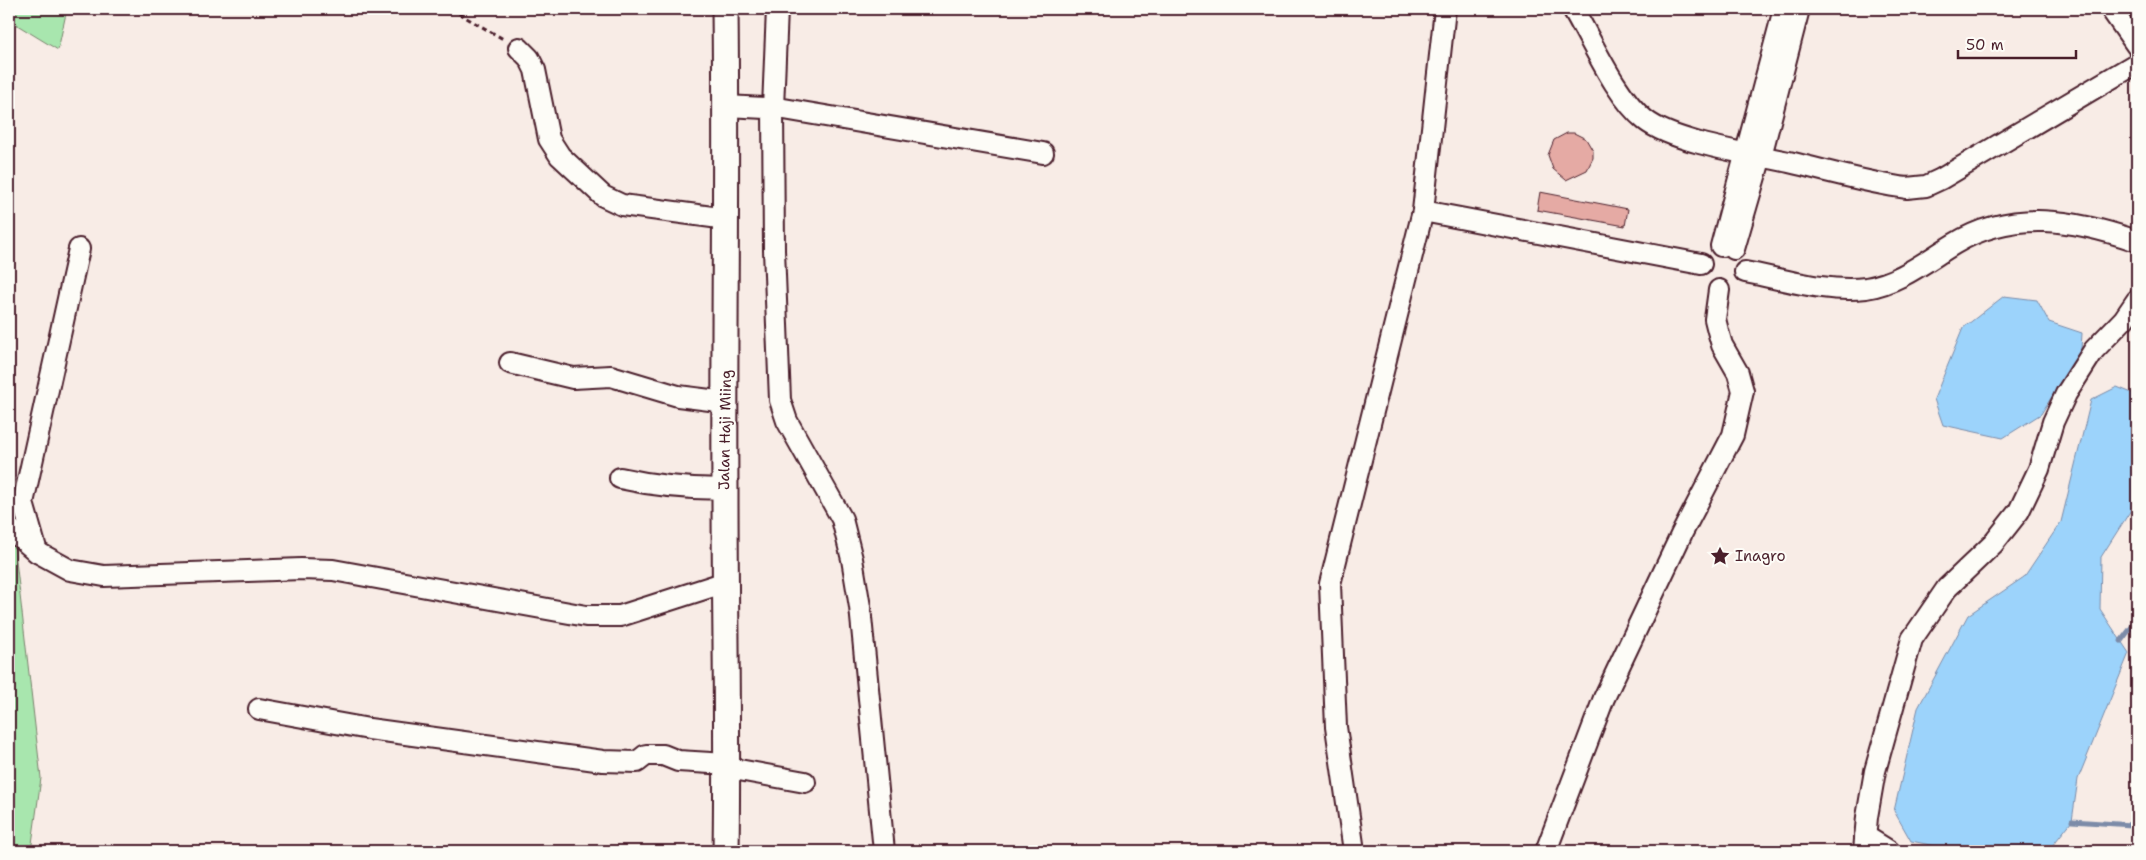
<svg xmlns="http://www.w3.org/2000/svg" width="2146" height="860" font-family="'Shantell Sans',sans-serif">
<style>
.green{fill:#a8e6ae;stroke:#79826c}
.water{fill:#9cd3fb;stroke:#7b8ba8}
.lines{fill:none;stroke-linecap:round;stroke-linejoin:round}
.stream{stroke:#7b8ba8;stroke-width:5}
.building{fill:#e5aaa4;stroke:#4a1f2b}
.minor-casing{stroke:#4a1f2b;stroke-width:24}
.major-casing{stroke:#4a1f2b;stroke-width:29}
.path{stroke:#4a1f2b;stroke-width:3;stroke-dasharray:5 4;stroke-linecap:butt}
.minor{stroke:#fdfcf7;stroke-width:20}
.major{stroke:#fdfcf7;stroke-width:25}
.labels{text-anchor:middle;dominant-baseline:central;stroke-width:4;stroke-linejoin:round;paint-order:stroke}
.street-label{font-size:15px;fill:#4a1f2b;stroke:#fdfcf7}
.poi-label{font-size:15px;fill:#4a1f2b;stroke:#fdfcf7;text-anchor:start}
</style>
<rect width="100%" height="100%" fill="#f8ece6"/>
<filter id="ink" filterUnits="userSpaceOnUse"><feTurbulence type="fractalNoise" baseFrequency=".02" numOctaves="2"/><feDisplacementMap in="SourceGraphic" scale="10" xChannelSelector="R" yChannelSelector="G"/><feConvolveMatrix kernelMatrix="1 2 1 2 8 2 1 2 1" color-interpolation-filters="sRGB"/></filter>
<g filter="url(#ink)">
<!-- green -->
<g class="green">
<polygon points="9,9 67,9 58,50 9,20"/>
<polygon points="9,536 14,543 41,778 31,851 9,851"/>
</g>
<!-- water -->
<g class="water">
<polygon points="2004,296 2037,300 2049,322 2082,333 2081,350 2041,414 2003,438 1943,425 1934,399 1963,328"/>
<polygon points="2117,387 2137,395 2137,505 2131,510 2101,557 2100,609 2129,653 2078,779 2072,821 2048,851 1961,851 1911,841 1894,811 1918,708 1968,615 2024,577 2061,522 2091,400"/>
</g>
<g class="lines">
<!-- stream -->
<g class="stream">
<polyline points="2121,641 2137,620"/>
<polyline points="2072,821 2132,825 2137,828"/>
</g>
</g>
<!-- building -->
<g class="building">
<polygon points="1567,133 1574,133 1586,139 1593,151 1593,158 1587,170 1566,180 1553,169 1548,155 1554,140"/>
<polygon points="1540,192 1628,209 1625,226 1537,210"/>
</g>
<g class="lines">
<defs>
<g id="minor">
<polyline points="777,9 773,108 774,250 780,400 787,421 842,519 852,559 860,607 884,851"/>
<path d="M 1573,9 C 1592,41 1616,97 1645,120 C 1674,143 1751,154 1789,162 C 1828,171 1868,183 1907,188 L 1926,186 L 1941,179 L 2137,63"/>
<polyline points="2111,9 2137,46"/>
<polyline points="519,48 529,58 535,70 549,139 560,156 603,196 622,205 727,219"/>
<polyline points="726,106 784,109 1043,153"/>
<polyline points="1423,211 1701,264"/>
<polyline points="1721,246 1784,9"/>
<polyline points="1734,249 1761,156 1799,9"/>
<path d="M 1745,272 C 1783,279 1827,293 1866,288 C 1899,283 1926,261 1954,244 C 2013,208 2075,220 2137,241"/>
<polyline points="510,363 573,378 611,376 678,396 726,402"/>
<path d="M 620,478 C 655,486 688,489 725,489"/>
<polyline points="9,528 37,552 70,570 104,576 301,569 333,570 586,616 620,616 726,582"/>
<polyline points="37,552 23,503 79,249"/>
<polyline points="259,709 369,729 603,761 637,762 646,755 663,755 678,761 727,764"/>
<polyline points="728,768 805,782"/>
<polyline points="1865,836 1889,851"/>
<polyline points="1354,851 1336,727 1330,584 1423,211 1445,9"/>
<polyline points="1546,851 1604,698 1682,533 1733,435 1743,391 1738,373 1722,345 1718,331 1715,319 1719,290"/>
<polyline points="1864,851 1867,817 1875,771 1912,639 1947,588 1993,544 2019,511 2039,469 2053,422 2066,394 2094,350 2124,319 2137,300"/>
</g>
<path id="major" d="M 725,9 C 727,170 724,330 725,491 C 725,611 728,731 726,851"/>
</defs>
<!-- minor casing -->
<use href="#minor" class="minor-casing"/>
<!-- major casing -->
<use href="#major" class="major-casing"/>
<!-- path -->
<polyline class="path" points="451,9 505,40"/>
<!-- minor -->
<use href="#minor" class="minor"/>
<!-- major -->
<use href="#major" class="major"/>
</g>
</g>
<!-- icons -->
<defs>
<symbol id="sight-bare" viewBox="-9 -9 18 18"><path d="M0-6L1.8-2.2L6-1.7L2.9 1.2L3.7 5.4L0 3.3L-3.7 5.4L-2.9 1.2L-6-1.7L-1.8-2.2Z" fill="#4a1f2b" stroke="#fdfcf7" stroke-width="2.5" paint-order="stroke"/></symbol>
</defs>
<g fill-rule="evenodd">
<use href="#sight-bare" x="1706" y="542" width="28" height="28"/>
</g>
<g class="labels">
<!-- street labels -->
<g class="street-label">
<text transform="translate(725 430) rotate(-89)">Jalan Haji Miing</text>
</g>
<!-- poi labels -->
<g class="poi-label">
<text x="1735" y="556">Inagro</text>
</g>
</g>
<!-- margin -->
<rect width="2146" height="860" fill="none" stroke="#fdfcf7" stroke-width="30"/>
<rect x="15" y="15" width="2116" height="830" fill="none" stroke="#4a1f2b" stroke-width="2" filter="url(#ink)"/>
<!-- scale -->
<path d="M1958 50v8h118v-8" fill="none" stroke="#4a1f2b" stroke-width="2.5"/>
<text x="1966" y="50" font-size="15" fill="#4a1f2b" stroke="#fdfcf7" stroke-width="4" paint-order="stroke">50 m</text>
</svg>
